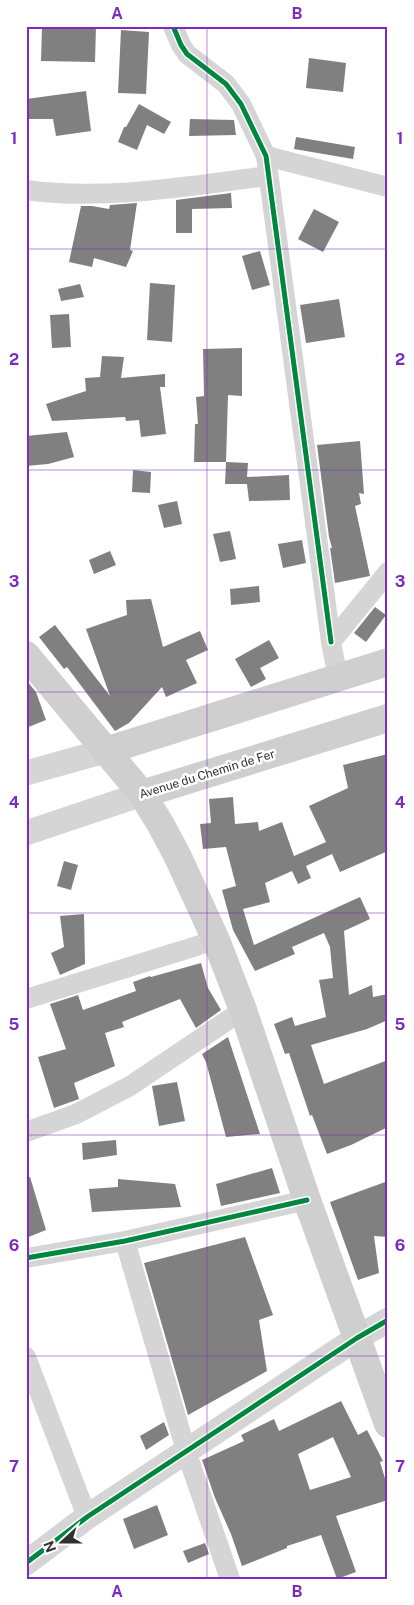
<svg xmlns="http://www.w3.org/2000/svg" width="414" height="1605" font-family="'Public Sans',sans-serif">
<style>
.building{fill:#808080;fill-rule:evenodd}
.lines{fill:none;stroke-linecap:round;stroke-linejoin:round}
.minor{stroke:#d5d5d5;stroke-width:20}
.tertiary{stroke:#d5d5d5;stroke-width:25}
.secondary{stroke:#cfcfcf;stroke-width:28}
.cycleway-casing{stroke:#fff;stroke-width:8}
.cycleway{stroke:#00873e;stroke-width:5}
.grid{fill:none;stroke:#7b2cbf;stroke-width:1;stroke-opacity:0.55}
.labels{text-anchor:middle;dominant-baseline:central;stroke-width:5;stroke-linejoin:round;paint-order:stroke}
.street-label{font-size:12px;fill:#313131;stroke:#fff}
.neatline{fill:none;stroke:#7b2cbf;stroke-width:2}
.grid-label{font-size:16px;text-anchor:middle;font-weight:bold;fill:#7b2cbf}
</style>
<rect width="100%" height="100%" fill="#fff"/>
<!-- building -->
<g class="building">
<polygon points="42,26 96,26 95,62 41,61"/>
<polygon points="121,30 149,32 146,94 118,93"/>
<polygon points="309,58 346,63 343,92 306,88"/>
<polygon points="86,91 91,131 56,136 53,119 26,119 26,99"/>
<polygon points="139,104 171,122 164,134 147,125 137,150 118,142 124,127 126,127"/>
<polygon points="190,119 234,120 236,135 189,136"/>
<polygon points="296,137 355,147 353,159 294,149"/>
<polygon points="231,193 232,208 192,209 192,233 176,233 176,200"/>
<polygon points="137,203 130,250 133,251 126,267 94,258 92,267 69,262 81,206 92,206 109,209 110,205"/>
<polygon points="314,209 339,222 323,252 298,239"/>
<polygon points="260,251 270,285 252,290 242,256"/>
<polygon points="150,283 175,285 172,342 147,340"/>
<polygon points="80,284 84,297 61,301 58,289"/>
<polygon points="339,299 345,337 306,343 300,305"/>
<polygon points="69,314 71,347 52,348 50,315"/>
<polygon points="242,348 242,396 228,395 226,462 194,462 195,424 198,424 196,397 204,396 203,349"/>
<polygon points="102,356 124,357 121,378 165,374 165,387 160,387 166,434 141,437 139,420 126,421 125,417 52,421 46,404 86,391 85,378 100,377"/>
<polygon points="67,432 74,457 48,464 26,466 26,436"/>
<polygon points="360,441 364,494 359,493 361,504 355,506 370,576 335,583 330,548 332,548 329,537 317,445"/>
<polygon points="226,462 248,463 247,477 289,475 290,500 249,501 247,484 225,484"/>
<polygon points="133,470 151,472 150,493 132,492"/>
<polygon points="177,501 182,524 164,528 158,505"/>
<polygon points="230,531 236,559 220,562 213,534"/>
<polygon points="302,540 306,563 283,568 278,544"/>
<polygon points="110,551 116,565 94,574 89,560"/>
<polygon points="259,586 260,602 231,605 230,589"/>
<polygon points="151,599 163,647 200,631 208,650 186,660 197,683 166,697 162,687 129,723 115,731 67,667 64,669 39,637 55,625 110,696 86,629 127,615 126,600"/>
<polygon points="375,607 386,615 366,642 354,633"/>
<polygon points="269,640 279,658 260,668 266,679 251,687 235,659"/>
<polygon points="26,680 36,692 46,720 26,728"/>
<polygon points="388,754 388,851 340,872 332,854 306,866 311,878 298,884 292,871 265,883 270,902 243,909 254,945 360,897 370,919 344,931 349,995 372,985 373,997 388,994 388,1020 367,1029 311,1045 324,1084 388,1060 388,1127 351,1145 327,1154 312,1115 310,1116 289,1053 285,1054 274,1024 292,1017 295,1026 326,1017 319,980 333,978 330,947 324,933 292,947 295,954 255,971 233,930 222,890 236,886 226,847 203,849 200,824 211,823 209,799 233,797 235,824 258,822 259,831 282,822 294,856 326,842 309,806 348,788 343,765"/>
<polygon points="64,861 78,865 71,890 57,886"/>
<polygon points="84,914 85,964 60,975 51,953 64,947 60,916"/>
<polygon points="201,963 208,988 221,1010 196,1028 180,999 122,1022 124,1027 105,1033 115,1066 74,1083 79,1099 54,1108 38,1057 66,1049 50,1004 78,995 83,1010 136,991 133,982 150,976 151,977"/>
<polygon points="228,1037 260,1134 226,1137 206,1062 202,1054"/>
<polygon points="177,1082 185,1121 159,1126 152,1086"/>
<polygon points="116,1140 117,1155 83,1160 82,1143"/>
<polygon points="272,1168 280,1193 221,1206 216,1184"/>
<polygon points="26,1177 30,1177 46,1230 26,1238"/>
<polygon points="118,1179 175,1184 181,1207 92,1212 89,1189 118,1187"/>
<polygon points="388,1181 388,1237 374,1236 379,1273 358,1280 330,1202"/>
<polygon points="245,1237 273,1315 259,1320 267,1371 188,1415 144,1263"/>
<path d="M 341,1401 L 358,1435 L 367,1430 L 383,1461 L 380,1462 L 388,1488 L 388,1500 L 336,1516 L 356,1572 L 337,1579 L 321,1535 L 287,1546 L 287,1548 L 242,1566 L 231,1534 L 215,1498 L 202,1460 L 244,1441 L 241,1435 L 274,1419 L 279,1431 ZM 333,1437 L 351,1477 L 310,1490 L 298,1454 Z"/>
<polygon points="164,1422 169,1435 146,1450 140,1436"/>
<polygon points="157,1505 168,1535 134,1549 123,1519"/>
<polygon points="205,1543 209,1554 188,1563 183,1551"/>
</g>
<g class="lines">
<!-- minor -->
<g class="minor">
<polyline points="173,26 181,45 187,54 226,84 241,104 266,156 331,642"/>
<polyline points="266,156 388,187"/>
<path d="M 26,190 C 106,201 188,186 268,176"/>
<polyline points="338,678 331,642 388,572"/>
<polyline points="26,999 216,940"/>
<polyline points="26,1132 76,1114 130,1086 243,1010"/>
<polyline points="125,1241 186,1451 230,1579"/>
<polyline points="26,1258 125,1241 307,1200"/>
<polyline points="26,1357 87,1517"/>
</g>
<!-- tertiary -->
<g class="tertiary">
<polyline points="26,773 105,751"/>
<polyline points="26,833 142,794"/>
<polyline points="26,1563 87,1517 357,1338 388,1320"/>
</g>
<!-- secondary -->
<g class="secondary">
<polyline points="26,655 142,794 161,825 178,857 216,940 243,1010 307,1200 388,1424"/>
<polyline points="105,751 388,662"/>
<polyline points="142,794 388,718"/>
</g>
<defs>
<g id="cycleway">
<polyline points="173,26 181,45 187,54 226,84 241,104 266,156 331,642"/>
<polyline points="26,1258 125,1241 307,1200"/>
<polyline points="26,1563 87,1517 357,1338 388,1320"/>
</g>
</defs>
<!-- cycleway casing -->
<use href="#cycleway" class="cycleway-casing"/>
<!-- cycleway -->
<use href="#cycleway" class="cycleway"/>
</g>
<!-- grid -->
<path class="grid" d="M 207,26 L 207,1579M 26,249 L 388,249M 26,470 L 388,470M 26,692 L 388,692M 26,913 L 388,913M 26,1135 L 388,1135M 26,1356 L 388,1356"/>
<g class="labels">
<!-- street labels -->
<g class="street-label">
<text transform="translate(207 774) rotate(-17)">Avenue du Chemin de Fer</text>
</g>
</g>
<!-- border -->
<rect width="414" height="1605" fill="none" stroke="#ffffff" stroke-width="55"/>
<!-- north arrow -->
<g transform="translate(62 1542) rotate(249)" stroke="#ffffff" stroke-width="4" paint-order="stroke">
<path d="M0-4L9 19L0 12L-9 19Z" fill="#313131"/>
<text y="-8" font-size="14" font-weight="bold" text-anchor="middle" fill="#313131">N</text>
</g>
<rect x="28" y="28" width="358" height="1550" class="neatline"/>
<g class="grid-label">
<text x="117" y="19">A</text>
<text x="297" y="19">B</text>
<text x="14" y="144">1</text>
<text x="400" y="144">1</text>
<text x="14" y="365">2</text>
<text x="400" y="365">2</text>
<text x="14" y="587">3</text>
<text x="400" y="587">3</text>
<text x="14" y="808">4</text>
<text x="400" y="808">4</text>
<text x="14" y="1030">5</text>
<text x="400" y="1030">5</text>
<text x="14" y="1251">6</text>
<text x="400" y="1251">6</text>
<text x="14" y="1472">7</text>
<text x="400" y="1472">7</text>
<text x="117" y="1597">A</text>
<text x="297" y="1597">B</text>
</g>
</svg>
